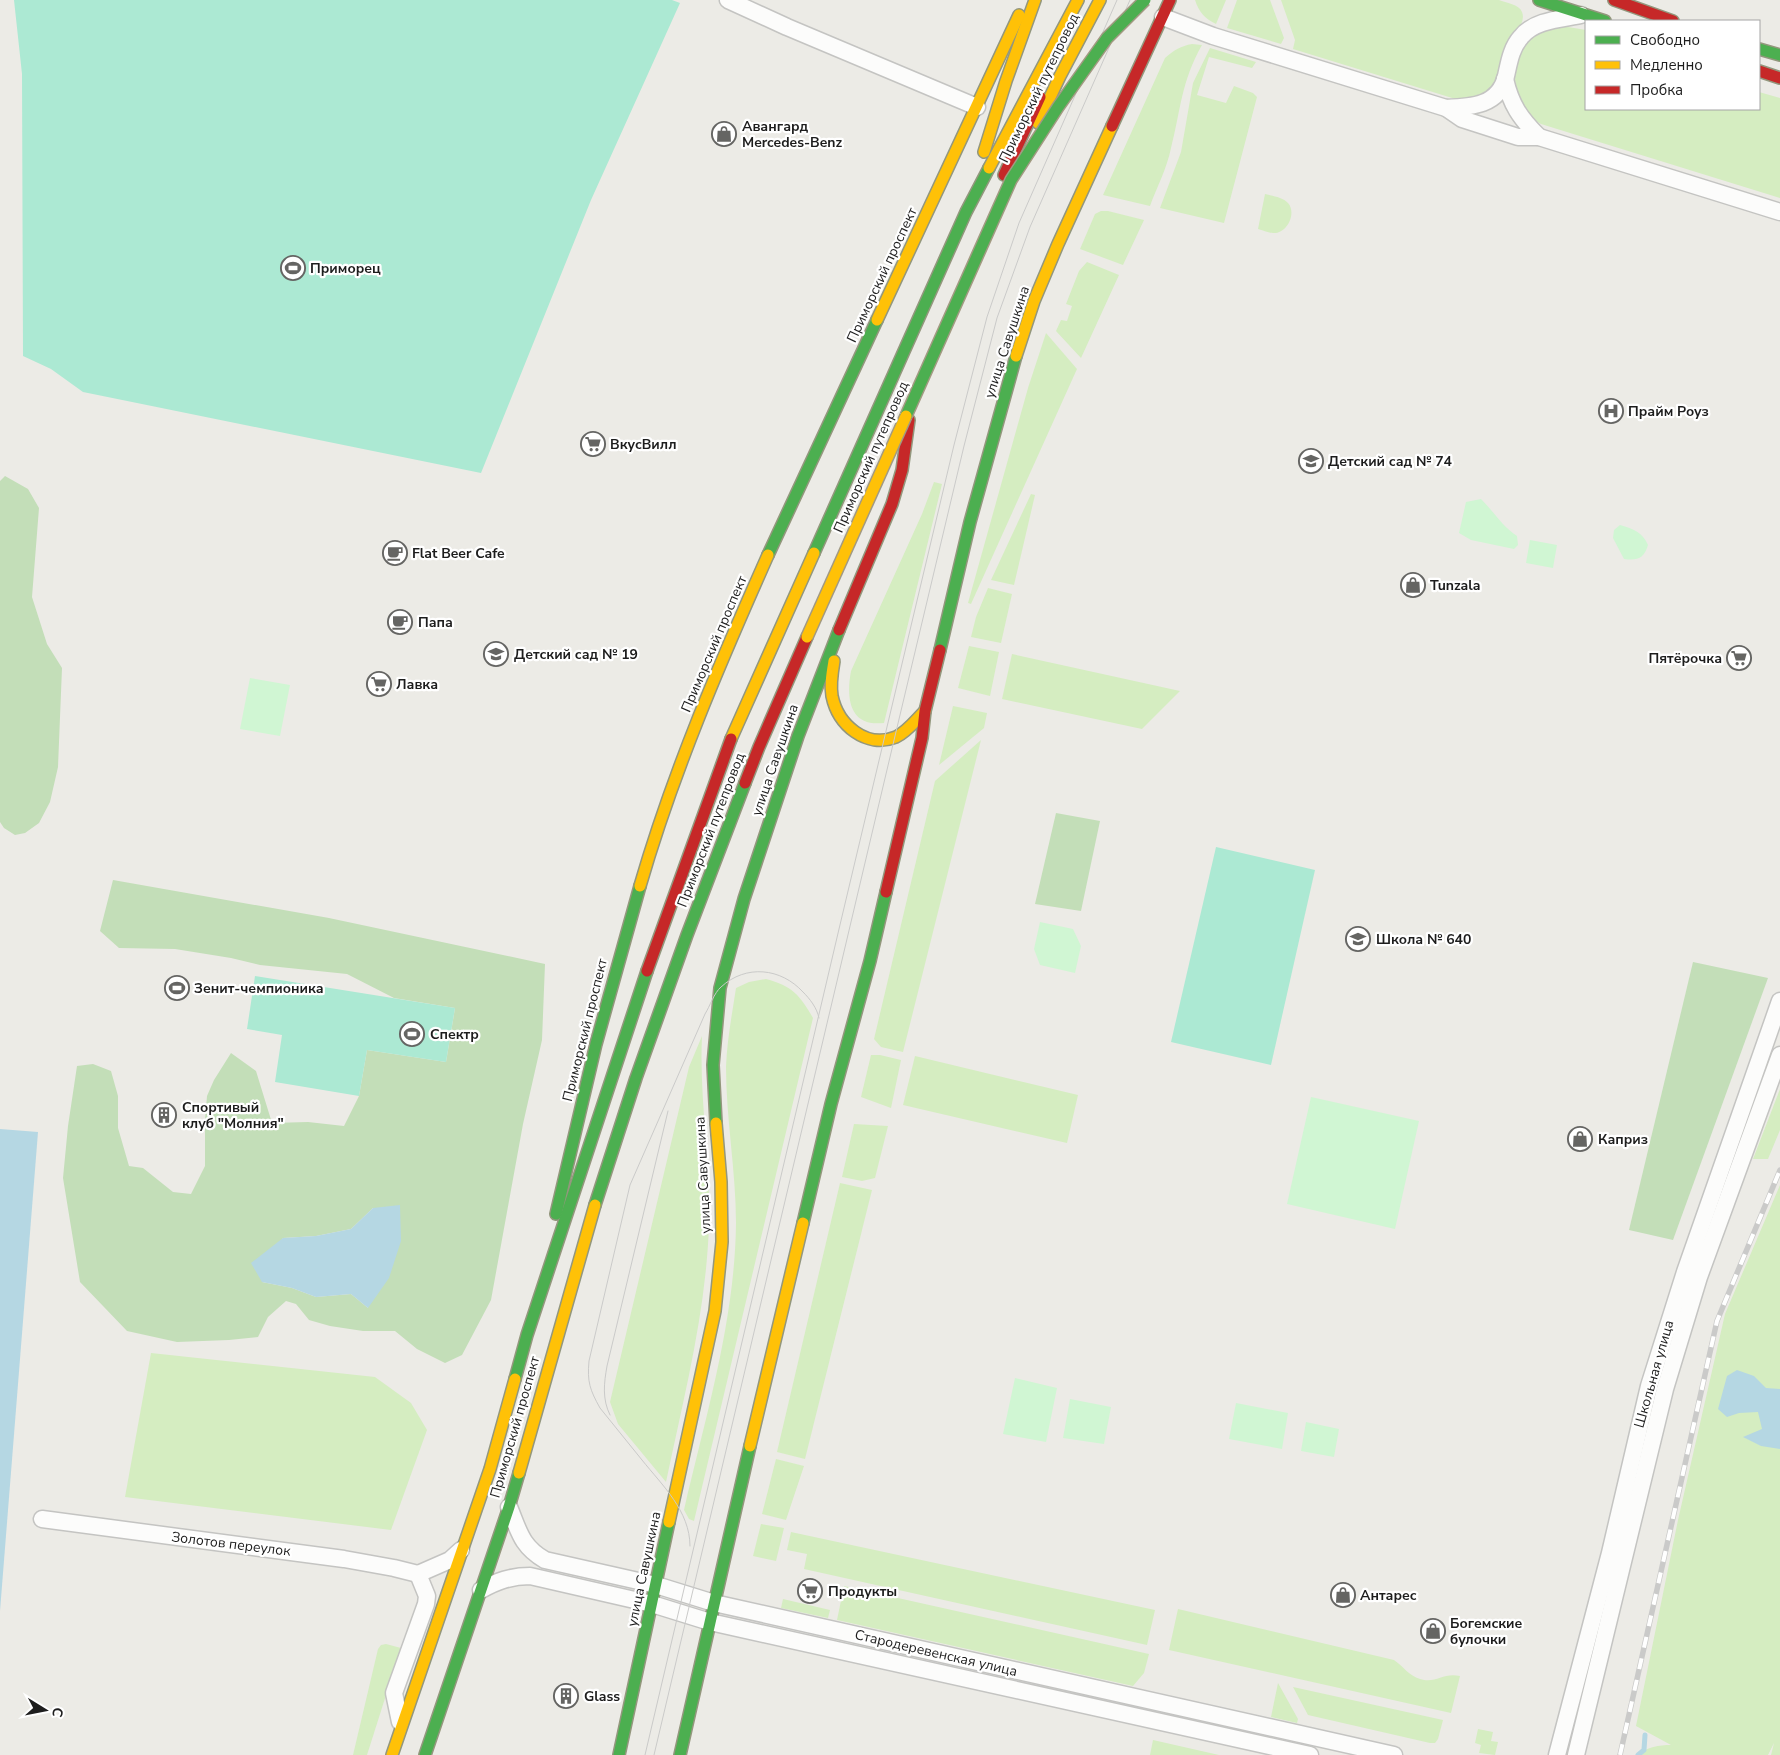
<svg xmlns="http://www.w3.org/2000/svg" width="1780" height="1755" font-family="'Nunito Sans',sans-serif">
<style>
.grass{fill:#d5edc1}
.forest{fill:#c3deb8;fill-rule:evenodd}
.park{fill:#d0f6d3}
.pitch{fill:#ace9d3}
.water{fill:#b5d7e3}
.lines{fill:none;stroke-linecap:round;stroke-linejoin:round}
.stream{stroke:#b5d7e3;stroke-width:5}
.street-casing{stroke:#c4c4c2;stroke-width:19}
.fast-casing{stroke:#93977d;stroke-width:14}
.slow-casing{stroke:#93977d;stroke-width:14}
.jam-casing{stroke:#93977d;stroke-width:14}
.street{stroke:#fcfcfb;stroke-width:16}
.fast{stroke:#4caf50;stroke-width:11}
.slow{stroke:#ffc107;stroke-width:11}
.jam{stroke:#c62828;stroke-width:11}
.tram{stroke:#cacac9;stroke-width:1}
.rail-casing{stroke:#cacac9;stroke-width:5.5}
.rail{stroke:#fff;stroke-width:4;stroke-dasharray:11;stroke-linecap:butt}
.fast-bridge-casing{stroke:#a29a82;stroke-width:14;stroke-linecap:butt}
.slow-bridge-casing{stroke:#a29a82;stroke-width:14;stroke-linecap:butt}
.fast-bridge{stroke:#4caf50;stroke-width:11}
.slow-bridge{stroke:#ffc107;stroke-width:11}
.labels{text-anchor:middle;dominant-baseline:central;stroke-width:4.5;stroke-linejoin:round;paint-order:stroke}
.street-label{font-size:14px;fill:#1d1d1d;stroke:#fff}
.poi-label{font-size:14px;font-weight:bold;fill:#1d1d1d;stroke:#fff;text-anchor:start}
</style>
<rect width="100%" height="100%" fill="#ecebe6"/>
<!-- grass -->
<g class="grass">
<path d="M 1195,0 L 1226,0 L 1216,24 C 1204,18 1199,12 1195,0 Z"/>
<polygon points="1237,0 1270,0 1284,38 1281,44 1227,28"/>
<path d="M 1281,0 L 1499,0 C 1506,3 1519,4 1522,12 C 1527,24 1511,37 1507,46 C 1500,60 1501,79 1491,90 C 1484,98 1473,99 1462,101 L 1293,49 L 1295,40 Z"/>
<path d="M 1562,26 L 1586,30 L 1586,109 L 1759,109 L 1759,92 L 1780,98 L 1780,198 L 1541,124 C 1537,122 1532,119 1528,116 C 1521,109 1519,100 1517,91 C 1508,57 1527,30 1562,26 Z"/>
<path d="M 1192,44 L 1202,45 C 1181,82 1181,109 1171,148 C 1167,168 1157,187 1150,206 L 1103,195 L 1165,58 C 1174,50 1181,46 1192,44 Z"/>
<polygon points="1210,48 1256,62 1252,68 1209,57 1197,95 1226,103 1234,86 1253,93 1257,97 1224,223 1160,208 1181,152 1193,83"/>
<path d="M 1265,194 C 1272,196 1283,197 1288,203 C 1297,213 1287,234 1273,233 C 1269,233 1262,230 1258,229 Z"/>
<polygon points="1101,211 1108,211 1144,220 1123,265 1080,249 1095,214"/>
<polygon points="1087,262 1119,275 1081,358 1056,331 1061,320 1067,321 1072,306 1066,304 1079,271"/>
<polygon points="1046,333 1077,369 971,604 968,603 1028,388"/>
<path d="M 934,482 L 942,484 L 884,723 C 849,727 846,698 851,671 L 922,514 Z"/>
<polygon points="1031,494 1035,495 1014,585 991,580"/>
<polygon points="988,588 1012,594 1001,643 971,637 976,617"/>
<polygon points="969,646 999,652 990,696 958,688"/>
<polygon points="1012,654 1180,691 1142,729 1002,699"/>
<polygon points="953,706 987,713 984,728 939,765"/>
<polygon points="981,740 903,1052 881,1047 874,1039 935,781"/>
<path d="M 766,979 C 792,986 800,995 813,1018 L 694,1521 L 689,1519 L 684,1510 C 706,1415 735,1320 736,1223 C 736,1171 726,1119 726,1067 C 727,1041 732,1014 736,988 L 749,982 Z"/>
<path d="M 702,1036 C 699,1099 711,1162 709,1225 C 706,1313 684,1396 666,1482 L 618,1424 L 610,1402 L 689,1067 Z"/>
<polygon points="871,1055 880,1055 901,1060 891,1108 861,1097"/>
<polygon points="915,1056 1078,1095 1067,1143 903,1105"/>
<polygon points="1780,1089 1780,1130 1768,1159 1753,1159"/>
<polygon points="854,1124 888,1126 875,1178 862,1181 842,1177"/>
<polygon points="840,1183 872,1190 805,1459 777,1452"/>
<path d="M 1780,1185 L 1780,1755 L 1771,1755 L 1774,1743 L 1768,1755 L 1638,1755 C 1647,1747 1659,1745 1671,1745 L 1636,1726 L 1678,1520 L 1725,1314 Z"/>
<polygon points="151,1353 375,1377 411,1403 427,1430 391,1530 125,1497"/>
<polygon points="776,1459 804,1466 786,1520 762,1514"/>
<polygon points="761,1524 784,1528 776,1561 753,1556"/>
<polygon points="791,1532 1155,1610 1147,1645 804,1569 807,1554 787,1550"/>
<polygon points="844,1586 1149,1654 1144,1673 1133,1686 837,1620"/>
<polygon points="783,1599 830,1610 828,1618 781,1608"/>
<path d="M 1178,1609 L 1394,1660 C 1403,1666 1409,1676 1420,1679 C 1436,1684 1443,1672 1460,1676 L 1451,1713 L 1169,1650 Z"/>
<polygon points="386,1644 401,1648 367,1755 353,1755 378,1649 381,1645"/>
<polygon points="1278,1683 1298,1719 1297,1723 1271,1717"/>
<polygon points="1293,1687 1443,1720 1438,1739 1435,1743 1430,1743 1308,1715"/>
<polygon points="1478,1729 1493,1732 1491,1741 1498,1742 1495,1755 1479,1753 1481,1745 1475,1743"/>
<polygon points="1153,1740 1219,1755 1150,1755"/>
</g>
<!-- forest -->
<g class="forest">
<polygon points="5,476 28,489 39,508 32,597 47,644 62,668 58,767 50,802 39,823 25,833 15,835 4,828 0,822 0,481"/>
<polygon points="1056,813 1100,821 1081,911 1035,904"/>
<path d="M 113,880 L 329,918 L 545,964 L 542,1040 L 523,1124 L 491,1300 L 462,1355 L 445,1363 L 417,1349 L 395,1331 L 363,1331 L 330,1326 L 309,1320 L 296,1304 L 286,1301 L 268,1317 L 258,1337 L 229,1340 L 177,1342 L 127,1331 L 80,1282 L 63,1178 L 68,1126 L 77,1066 L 93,1064 L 111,1071 L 118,1096 L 118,1128 L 129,1166 L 143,1168 L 173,1192 L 191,1194 L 205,1166 L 205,1120 L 207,1096 L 214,1080 L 231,1053 L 256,1071 L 272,1123 L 308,1122 L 344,1126 L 359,1096 L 367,1050 L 446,1062 L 455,1008 L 394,998 L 347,974 L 260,965 L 231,958 L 175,949 L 119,948 L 100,931 ZM 373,1208 L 368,1308 L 351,1294 L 316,1297 L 292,1288 L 262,1282 L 283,1238 L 316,1236 L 351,1229 Z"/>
<polygon points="1693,962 1768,978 1673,1240 1629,1230"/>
</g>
<!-- park -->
<g class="park">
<path d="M 1481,499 C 1494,512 1502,526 1517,536 L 1518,545 L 1514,549 L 1471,540 L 1459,533 L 1466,502 Z"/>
<path d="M 1620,525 C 1634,529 1642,532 1648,545 C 1644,558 1638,561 1624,559 L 1613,538 L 1614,530 Z"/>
<polygon points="1530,540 1557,545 1553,568 1526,563"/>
<polygon points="250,678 290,685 280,736 240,729"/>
<polygon points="1040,922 1073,929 1081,946 1075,973 1040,965 1034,949"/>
<polygon points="1311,1097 1419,1121 1395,1229 1287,1204"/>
<polygon points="1015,1378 1057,1388 1046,1442 1003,1434"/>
<polygon points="1070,1399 1111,1407 1104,1444 1063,1438"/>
<polygon points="1236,1403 1288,1413 1282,1449 1229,1439"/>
<polygon points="1306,1422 1339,1429 1334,1457 1301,1451"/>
</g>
<!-- pitch -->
<g class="pitch">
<polygon points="14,0 672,0 680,3 591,200 481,473 83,392 51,369 23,356 22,74"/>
<polygon points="1216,847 1315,870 1271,1065 1171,1042"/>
<polygon points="255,976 455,1008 446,1062 367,1050 359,1096 275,1082 282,1035 247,1029"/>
</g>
<!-- water -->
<g class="water">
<polygon points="0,1129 38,1132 0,1611"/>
<polygon points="400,1205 401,1241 389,1278 368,1308 351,1294 316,1297 292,1288 262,1282 251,1263 283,1238 316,1236 351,1229 373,1208"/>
<polygon points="1737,1370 1754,1376 1766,1388 1780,1389 1780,1449 1761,1446 1743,1437 1762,1429 1758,1412 1739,1413 1727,1417 1718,1409 1727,1376"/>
</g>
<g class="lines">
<!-- stream -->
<polyline class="stream" points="1638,1755 1644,1750 1645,1735"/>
<defs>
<g id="street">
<polyline points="728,0 787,27 977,107"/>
<polyline points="1163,17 1213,36 1446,108 1462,119 1518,137 1539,137 1780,212"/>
<path d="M 1505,79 C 1511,105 1520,118 1539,137"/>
<path d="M 1446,108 C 1471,107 1499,106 1506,76 C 1509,63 1511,48 1521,37 C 1534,20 1561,19 1581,15"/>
<path d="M 509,1507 C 519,1531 521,1546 545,1560 L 656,1585 L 714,1603 L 1394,1755"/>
<polyline points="42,1519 344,1559 394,1568 418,1574"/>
<path d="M 481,1590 C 497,1581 511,1576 530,1576 L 652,1604 L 710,1622 L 1310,1755"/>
<polyline points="400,1722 394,1693 426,1604 427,1596 418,1574 450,1560 461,1550"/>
<polyline points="1557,1755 1610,1553 1649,1386 1685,1272 1780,1001"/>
<polyline points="1576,1755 1665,1389 1699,1277 1780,1055"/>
</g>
<g id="fast">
<polyline points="1539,0 1605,21"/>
<polyline points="1759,49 1780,55"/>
<polyline points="814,553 966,212 989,168"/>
<polyline points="768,555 877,320"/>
<polyline points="940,650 970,522 1016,356"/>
<polyline points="716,1123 713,1065 720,988 744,899 798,736 839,630"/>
<polyline points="595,1205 636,1078 687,935 745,783"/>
<polyline points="556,1214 596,1044 640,886"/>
<polyline points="803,1223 831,1104 870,961 886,892"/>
<polyline points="515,1379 527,1335 647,971"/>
<polyline points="425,1755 509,1507 519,1473"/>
<polyline points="619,1755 669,1522"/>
<polyline points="680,1755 750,1446"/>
</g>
<g id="slow">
<polyline points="1038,123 1060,76 1100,0"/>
<polyline points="984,152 1006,81 1035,0"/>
<polyline points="989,168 1078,0"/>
<polyline points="877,320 1019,15"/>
<polyline points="1016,356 1034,301 1058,244 1112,126"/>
<path d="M 834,661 C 832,673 830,684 832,696 C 838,725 866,749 896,737 C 907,732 916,720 925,711"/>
<polyline points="731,739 814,553"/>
<path d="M 640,886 C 673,772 720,663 768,555"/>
<polyline points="750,1446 803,1223"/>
<polyline points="519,1473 595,1205"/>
<polyline points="669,1522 715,1311 722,1242 721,1182 716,1123"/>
<polyline points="392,1755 490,1469 515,1379"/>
</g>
<g id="jam">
<polyline points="1614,0 1673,21"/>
<polyline points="1759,71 1780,78"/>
<polyline points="1112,126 1170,0"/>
<polyline points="1004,175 1040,97"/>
<polyline points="839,630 892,504 902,470 909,420"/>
<polyline points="745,783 759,747 807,637"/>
<polyline points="886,892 922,738 925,711 940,650"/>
<polyline points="647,971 731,739"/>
</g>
</defs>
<!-- street casing -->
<use href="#street" class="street-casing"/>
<!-- fast casing -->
<use href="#fast" class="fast-casing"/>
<!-- slow casing -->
<use href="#slow" class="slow-casing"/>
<!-- jam casing -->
<use href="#jam" class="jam-casing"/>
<!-- street -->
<use href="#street" class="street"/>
<!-- fast -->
<use href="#fast" class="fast"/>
<!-- slow -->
<use href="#slow" class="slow"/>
<!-- jam -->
<use href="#jam" class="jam"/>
<!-- tram -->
<g class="tram">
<path d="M 610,1415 C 602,1399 604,1383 607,1366 L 668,1111"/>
<path d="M 690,1546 C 690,1511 662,1485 642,1460 C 628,1443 614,1425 600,1408 C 590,1390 587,1382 589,1361 L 630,1185 L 705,1014 C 710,1006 714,993 721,987 C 746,964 781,968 803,992 C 810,999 817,1008 819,1018"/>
<polyline points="645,1755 839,929 954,445 987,317 1019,223 1117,0"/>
<polyline points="654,1755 895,736 964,446 997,318 1030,227 1130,0"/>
</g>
<defs>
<polyline id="rail" points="1620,1755 1717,1321 1780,1170"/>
</defs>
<!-- rail casing -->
<use href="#rail" class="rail-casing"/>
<!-- rail -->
<use href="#rail" class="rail"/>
<defs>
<polyline id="fast-bridge" points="906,416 1011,180 1058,107 1107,38 1145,0"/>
<polyline id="slow-bridge" points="807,637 906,416"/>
</defs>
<!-- fast-bridge casing -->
<use href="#fast-bridge" class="fast-bridge-casing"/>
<!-- slow-bridge casing -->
<use href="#slow-bridge" class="slow-bridge-casing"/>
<!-- fast-bridge -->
<use href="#fast-bridge" class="fast-bridge"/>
<!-- slow-bridge -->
<use href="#slow-bridge" class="slow-bridge"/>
</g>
<!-- icons -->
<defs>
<symbol id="shop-ring" viewBox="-11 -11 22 22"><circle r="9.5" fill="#fff" stroke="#656563" stroke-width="1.5"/><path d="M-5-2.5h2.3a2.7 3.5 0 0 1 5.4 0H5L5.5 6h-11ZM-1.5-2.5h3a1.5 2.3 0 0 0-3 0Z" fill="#656563"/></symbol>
<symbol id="stadium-ring" viewBox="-11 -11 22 22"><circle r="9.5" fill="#fff" stroke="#656563" stroke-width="1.5"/><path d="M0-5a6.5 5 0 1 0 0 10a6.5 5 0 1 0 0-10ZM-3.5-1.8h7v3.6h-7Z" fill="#656563"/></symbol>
<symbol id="hospital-ring" viewBox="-11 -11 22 22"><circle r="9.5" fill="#fff" stroke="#656563" stroke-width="1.5"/><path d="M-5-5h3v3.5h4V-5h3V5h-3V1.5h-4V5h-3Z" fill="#656563"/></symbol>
<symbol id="supermarket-ring" viewBox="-11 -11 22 22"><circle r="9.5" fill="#fff" stroke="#656563" stroke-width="1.5"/><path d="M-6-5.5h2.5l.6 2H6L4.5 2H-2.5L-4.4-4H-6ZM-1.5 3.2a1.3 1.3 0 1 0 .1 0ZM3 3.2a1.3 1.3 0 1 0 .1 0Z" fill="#656563"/></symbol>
<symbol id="school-ring" viewBox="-11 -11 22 22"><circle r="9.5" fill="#fff" stroke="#656563" stroke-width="1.5"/><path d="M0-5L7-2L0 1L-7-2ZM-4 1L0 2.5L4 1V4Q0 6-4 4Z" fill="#656563"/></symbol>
<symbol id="cafe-ring" viewBox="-11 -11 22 22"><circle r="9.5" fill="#fff" stroke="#656563" stroke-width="1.5"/><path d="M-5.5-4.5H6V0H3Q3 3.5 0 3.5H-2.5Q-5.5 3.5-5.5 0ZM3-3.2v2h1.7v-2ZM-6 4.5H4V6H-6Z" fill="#656563"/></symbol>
<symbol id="building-ring" viewBox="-11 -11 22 22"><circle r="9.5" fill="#fff" stroke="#656563" stroke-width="1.5"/><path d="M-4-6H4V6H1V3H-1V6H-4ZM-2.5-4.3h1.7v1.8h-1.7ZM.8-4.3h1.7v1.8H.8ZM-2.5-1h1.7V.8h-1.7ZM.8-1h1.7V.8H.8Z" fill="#656563"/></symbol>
</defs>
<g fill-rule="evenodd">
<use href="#shop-ring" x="710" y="120" width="28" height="28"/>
<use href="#stadium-ring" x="279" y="254" width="28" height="28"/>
<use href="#hospital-ring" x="1597" y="397" width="28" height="28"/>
<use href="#supermarket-ring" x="579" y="430" width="28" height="28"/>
<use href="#school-ring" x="1297" y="447" width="28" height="28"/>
<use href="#cafe-ring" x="381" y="539" width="28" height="28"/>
<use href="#shop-ring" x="1399" y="571" width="28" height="28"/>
<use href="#cafe-ring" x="386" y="608" width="28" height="28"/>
<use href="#school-ring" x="482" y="640" width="28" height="28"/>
<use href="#supermarket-ring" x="1725" y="644" width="28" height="28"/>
<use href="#supermarket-ring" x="365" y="670" width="28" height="28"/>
<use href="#school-ring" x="1344" y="925" width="28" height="28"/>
<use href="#stadium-ring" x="163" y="974" width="28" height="28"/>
<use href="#stadium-ring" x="398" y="1020" width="28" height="28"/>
<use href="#building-ring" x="150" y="1101" width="28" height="28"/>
<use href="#shop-ring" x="1566" y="1125" width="28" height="28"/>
<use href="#supermarket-ring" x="796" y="1577" width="28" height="28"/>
<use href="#shop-ring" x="1329" y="1581" width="28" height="28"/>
<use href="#shop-ring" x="1419" y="1617" width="28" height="28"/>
<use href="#building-ring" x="552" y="1682" width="28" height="28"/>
</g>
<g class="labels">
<!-- street labels -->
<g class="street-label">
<text transform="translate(1039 88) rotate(-64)">Приморский путепровод</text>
<text transform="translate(882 275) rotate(-65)">Приморский проспект</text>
<text transform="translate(1007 342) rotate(-72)">улица Савушкина</text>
<text transform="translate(871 457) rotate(-66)">Приморский путепровод</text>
<text transform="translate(714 644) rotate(-67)">Приморский проспект</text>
<text transform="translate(775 760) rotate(-71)">улица Савушкина</text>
<text transform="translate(711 830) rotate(-69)">Приморский путепровод</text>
<text transform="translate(585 1030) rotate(-76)">Приморский проспект</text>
<text transform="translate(703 1175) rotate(-93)">улица Савушкина</text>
<text transform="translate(1654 1374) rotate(-74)">Школьная улица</text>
<text transform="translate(515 1427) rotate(-74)">Приморский проспект</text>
<text transform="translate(231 1544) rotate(7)">Золотов переулок</text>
<text transform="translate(644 1569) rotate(-78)">улица Савушкина</text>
<text transform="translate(936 1653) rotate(13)">Стародеревенская улица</text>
</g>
<!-- poi labels -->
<g class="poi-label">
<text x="742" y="126">Авангард<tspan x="742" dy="16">Mercedes-Benz</tspan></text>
<text x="310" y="268">Приморец</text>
<text x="1628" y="411">Прайм Роуз</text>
<text x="610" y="444">ВкусВилл</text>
<text x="1328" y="461">Детский сад № 74</text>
<text x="412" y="553">Flat Beer Cafe</text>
<text x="1430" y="585">Tunzala</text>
<text x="418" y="622">Папа</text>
<text x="514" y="654">Детский сад № 19</text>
<text x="1722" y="658" text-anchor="end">Пятёрочка</text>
<text x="396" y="684">Лавка</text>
<text x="1376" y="939">Школа № 640</text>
<text x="194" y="988">Зенит-чемпионика</text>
<text x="430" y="1034">Спектр</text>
<text x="182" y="1107">Спортивый<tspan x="182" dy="16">клуб "Молния"</tspan></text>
<text x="1598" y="1139">Каприз</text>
<text x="828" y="1591">Продукты</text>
<text x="1360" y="1595">Антарес</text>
<text x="1450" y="1623">Богемские<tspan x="1450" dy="16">булочки</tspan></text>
<text x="584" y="1696">Glass</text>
</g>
</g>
<!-- legend -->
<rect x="1585" y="20" width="175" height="90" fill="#ffffff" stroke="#a5a5a5"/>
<rect x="1595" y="36" width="25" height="8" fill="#4caf50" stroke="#a5a5a5"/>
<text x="1630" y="45" font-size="15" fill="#1d1d1d">Свободно</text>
<rect x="1595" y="61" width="25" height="8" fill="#ffc107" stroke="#a5a5a5"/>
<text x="1630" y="70" font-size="15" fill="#1d1d1d">Медленно</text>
<rect x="1595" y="86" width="25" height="8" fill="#c62828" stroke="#a5a5a5"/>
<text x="1630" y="95" font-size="15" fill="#1d1d1d">Пробка</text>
<!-- north arrow -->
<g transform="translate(45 1710) rotate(100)" stroke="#ffffff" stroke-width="4" paint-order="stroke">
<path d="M0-4L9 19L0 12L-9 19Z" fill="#1d1d1d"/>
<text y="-8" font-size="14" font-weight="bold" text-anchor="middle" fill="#1d1d1d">С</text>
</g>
</svg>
